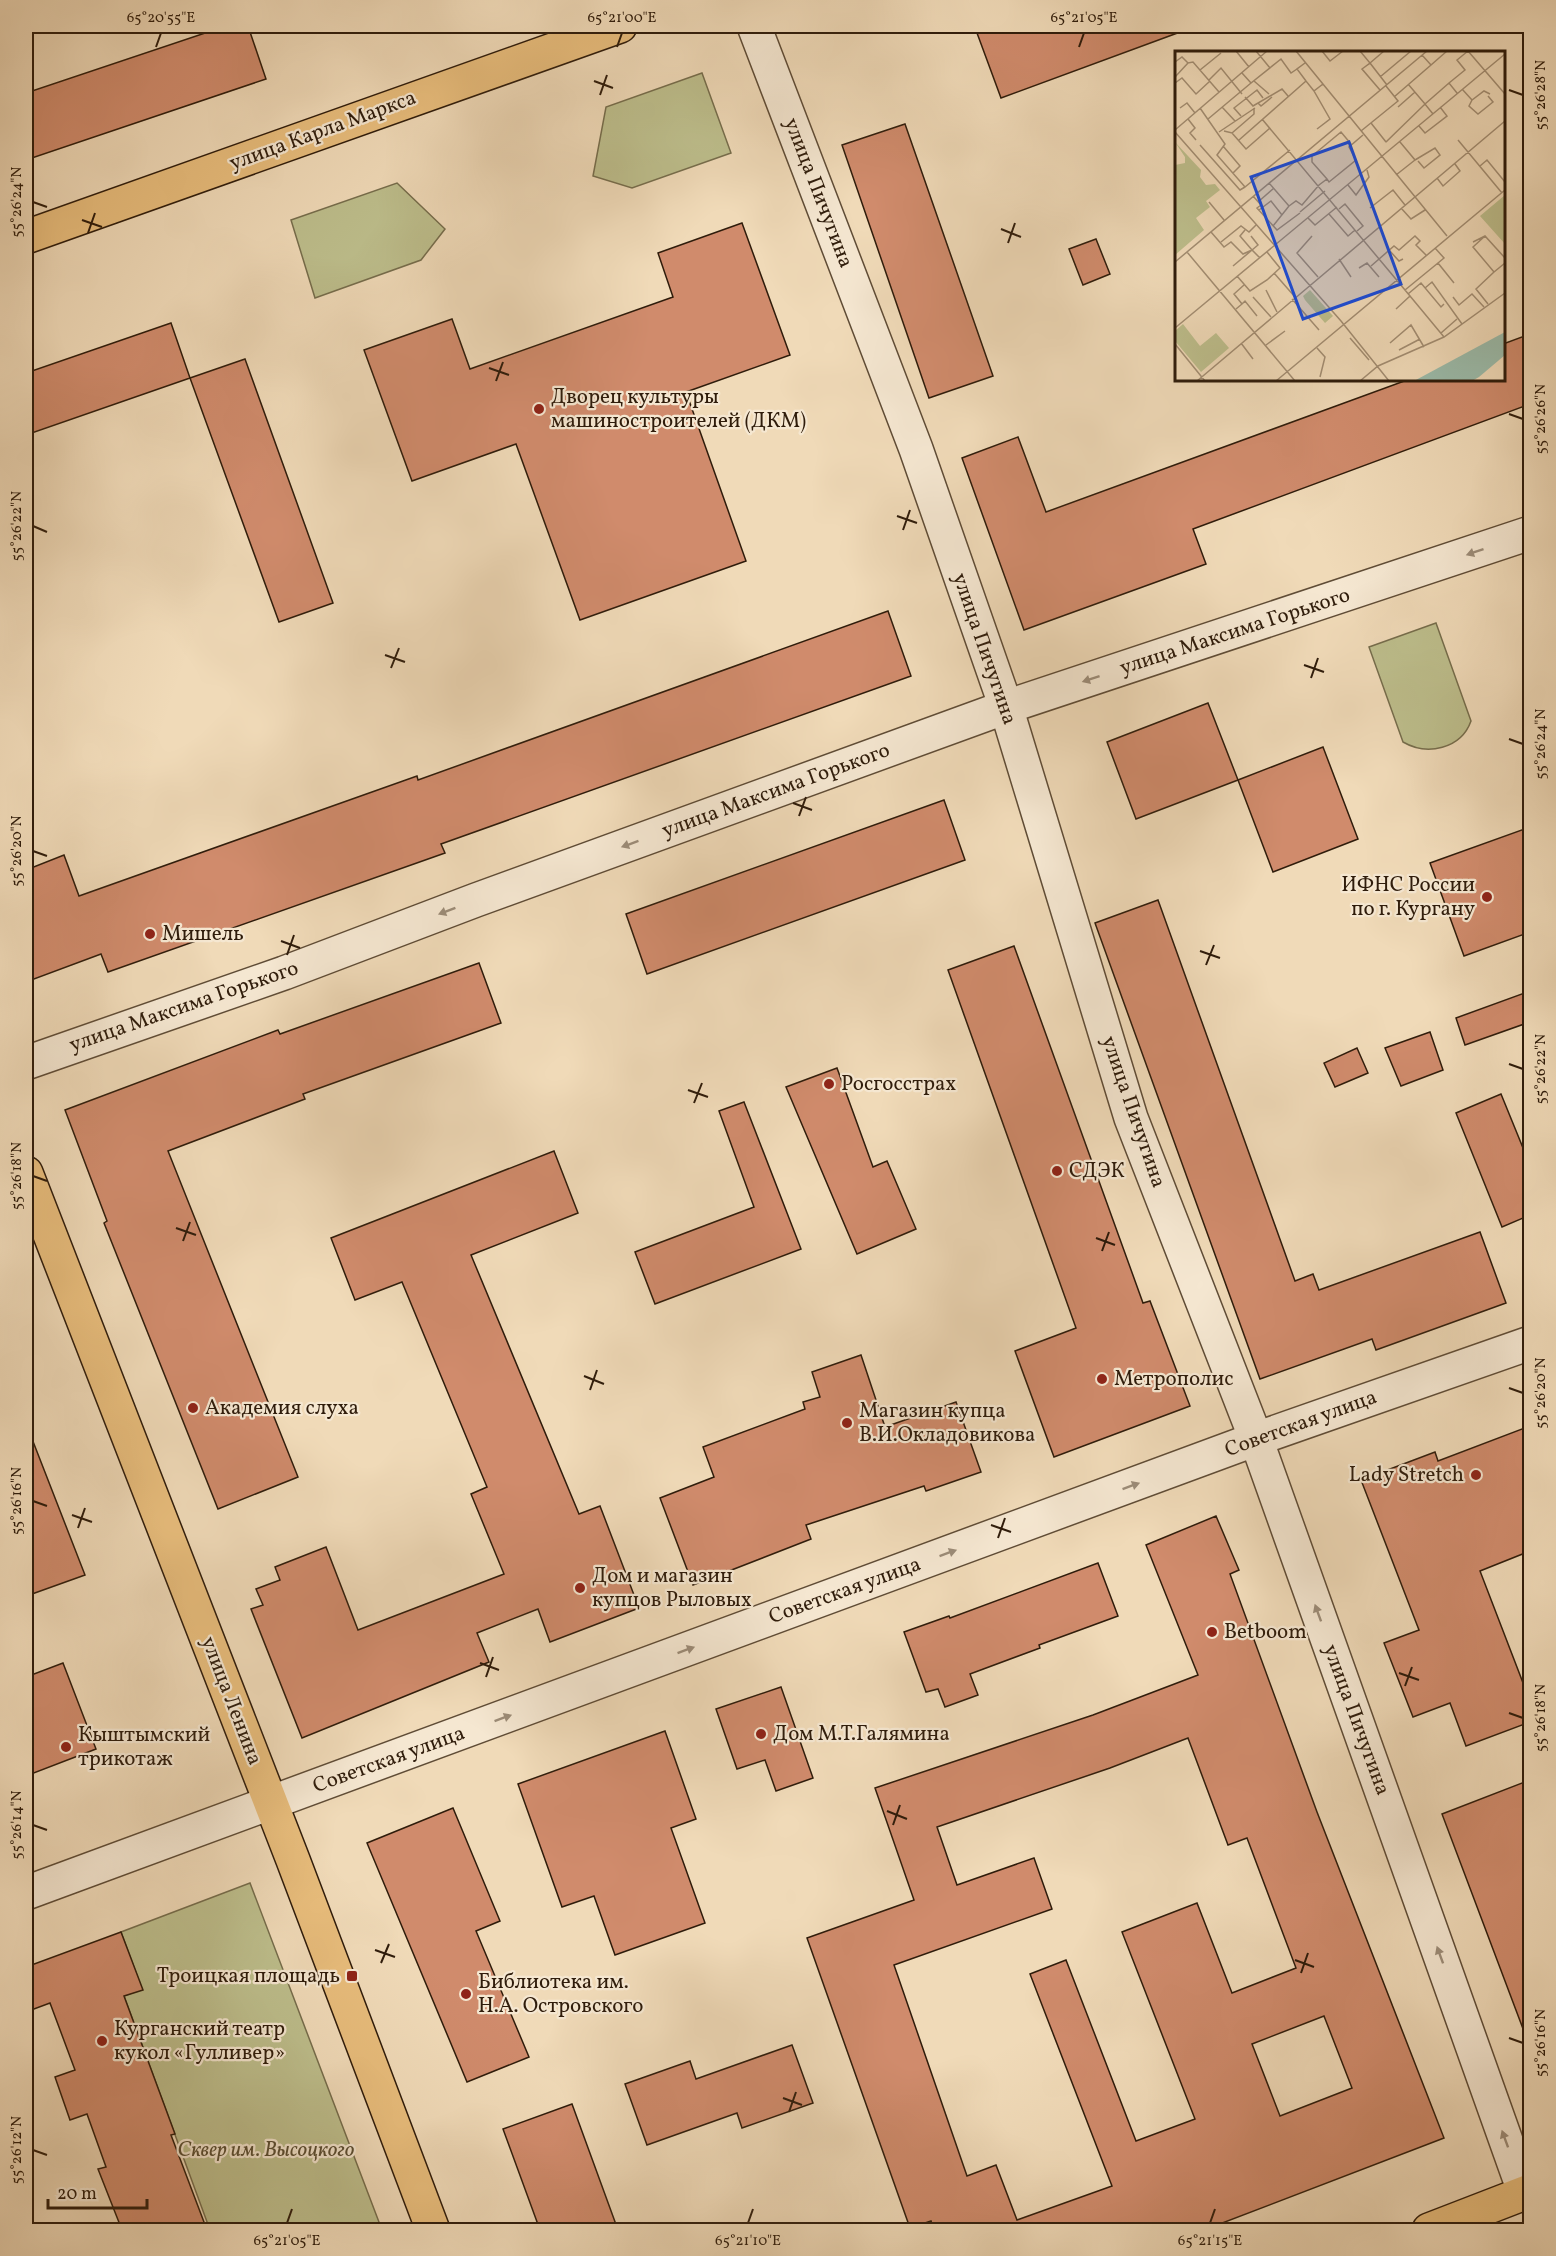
<svg xmlns="http://www.w3.org/2000/svg" width="1556" height="2256" font-family="Vollkorn,serif">
<style>
.green{fill:#bdbe8c;stroke:#766d4c;stroke-width:1.5}
.building{fill:#d08b6c;stroke:#2f1c0b;stroke-width:1.5;fill-rule:evenodd}
.lines{fill:none;stroke-linecap:round;stroke-linejoin:round}
.minor-casing{stroke:#5f4c36;stroke-width:36}
.major-casing{stroke:#2f1c0b;stroke-width:36}
.minor{stroke:#f5e7d1;stroke-width:33}
.major{stroke:#e8bd7c;stroke-width:33}
.oneway{fill:#9c8c78}
.ticks{fill:none;stroke:#2f1c0b;stroke-width:2}
.poi-dot{fill:#8f2418;stroke:#f5e7d1;stroke-width:2}
.labels{text-anchor:middle;dominant-baseline:central;stroke-width:4.5;stroke-linejoin:round;paint-order:stroke}
.street-label{font-size:21px;fill:#2f1c0b;stroke:#f5e7d1}
.poi-label{font-size:21px;fill:#2f1c0b;stroke:#f5e7d1;text-anchor:start}
.park-label{font-size:21px;font-style:italic;fill:#5a4d32;stroke:#f5e7d1}
.inset-road{fill:none;stroke:#a38e73;stroke-width:1.5}
.view{fill:#1d4ed8;fill-opacity:0.15;stroke:#1d4ed8;stroke-width:3}
.inset-edge{fill:none;stroke:#2f1c0b;stroke-width:3}
.neatline{fill:none;stroke:#2f1c0b;stroke-width:2}
.ticks-label{font-size:15px;text-anchor:middle;fill:#2f1c0b}
</style>
<rect width="100%" height="100%" fill="#f0dab8"/>
<filter id="stains"><feTurbulence type="fractalNoise" baseFrequency=".00333" numOctaves="4"/><feColorMatrix values="0 0 0 0 .2 0 0 0 0 .09 0 0 0 0 .02 0 0 0 .5 -.17"/></filter>
<radialGradient id="worn" r=".72"><stop offset=".6" stop-color="#630" stop-opacity="0"/><stop offset="1" stop-color="#630" stop-opacity=".3"/></radialGradient>
<!-- green -->
<g class="green">
<polygon points="702,73 731,153 632,188 593,176 606,107"/>
<polygon points="397,183 445,229 421,260 315,298 291,220"/>
<path d="M 1436,623 L 1471,721 C 1461,749 1427,756 1403,742 L 1369,647 Z"/>
<polygon points="250,1883 382,2230 210,2230 124,1996 142,1989 121,1932"/>
</g>
<!-- building -->
<g class="building">
<polygon points="226,26 248,26 266,79 26,160 26,93"/>
<polygon points="999,26 1190,26 1191,28 1001,98 977,33"/>
<polygon points="905,124 993,376 929,398 842,145"/>
<polygon points="742,223 790,355 686,392 746,561 580,620 516,444 412,481 364,350 452,319 470,369 673,297 658,253"/>
<polygon points="1096,239 1110,274 1083,285 1069,249"/>
<polygon points="171,323 190,378 26,435 26,373"/>
<polygon points="1530,334 1530,404 1193,529 1206,564 1024,630 962,458 1018,437 1046,512 1407,380 1503,380 1503,344"/>
<polygon points="245,359 333,603 279,622 190,378"/>
<polygon points="888,611 911,676 441,844 445,853 108,972 101,954 26,982 26,870 64,855 79,896 417,776 418,780"/>
<polygon points="1208,703 1238,780 1136,819 1107,742"/>
<polygon points="1323,747 1358,839 1273,872 1238,780"/>
<polygon points="944,800 965,860 647,974 626,914"/>
<polygon points="1530,827 1530,932 1464,956 1430,863"/>
<polygon points="1158,900 1295,1281 1313,1274 1319,1290 1480,1232 1506,1303 1376,1350 1372,1339 1260,1379 1095,923"/>
<polygon points="1014,946 1143,1303 1150,1301 1190,1406 1054,1457 1015,1351 1076,1328 948,970"/>
<polygon points="479,963 501,1023 303,1094 305,1099 168,1151 298,1477 218,1509 104,1223 107,1221 65,1110 278,1030 280,1034"/>
<polygon points="1530,991 1530,1022 1465,1045 1456,1018"/>
<polygon points="1430,1032 1443,1070 1401,1086 1385,1048"/>
<polygon points="1357,1048 1368,1073 1335,1087 1324,1063"/>
<polygon points="837,1068 873,1167 887,1161 916,1229 857,1254 786,1087"/>
<polygon points="1501,1094 1530,1165 1530,1215 1502,1227 1456,1113"/>
<polygon points="744,1102 801,1249 655,1304 635,1252 754,1207 719,1111"/>
<polygon points="554,1151 578,1213 471,1255 579,1514 600,1506 639,1608 550,1642 538,1609 477,1633 489,1662 302,1738 251,1609 263,1605 256,1589 280,1580 275,1567 326,1547 358,1630 504,1574 471,1494 487,1487 402,1282 355,1300 331,1238"/>
<polygon points="861,1355 885,1427 956,1402 981,1472 926,1491 924,1486 806,1525 811,1539 693,1585 660,1498 714,1477 703,1447 805,1409 803,1402 820,1397 812,1372"/>
<polygon points="27,1426 85,1575 32,1594 26,1577 26,1427"/>
<polygon points="1530,1426 1530,1551 1480,1571 1530,1701 1530,1722 1466,1746 1450,1703 1413,1717 1384,1643 1419,1630 1361,1480 1435,1452 1438,1461"/>
<path d="M 1216,1516 L 1239,1570 L 1230,1574 L 1317,1812 L 1444,2138 L 1204,2230 L 934,2230 L 931,2221 L 910,2228 L 807,1938 L 914,1900 L 875,1788 L 1093,1715 L 1198,1675 L 1146,1545 ZM 1188,1738 L 1228,1845 L 1247,1838 L 1296,1968 L 1232,1993 L 1197,1903 L 1122,1932 L 1195,2119 L 1136,2141 L 1066,1960 L 1030,1974 L 1112,2186 L 1017,2220 L 996,2165 L 967,2176 L 894,1965 L 1052,1909 L 1034,1858 L 957,1885 L 937,1827 L 1110,1768 ZM 1324,2016 L 1352,2088 L 1280,2116 L 1252,2044 Z"/>
<polygon points="1098,1563 1118,1616 1039,1645 1040,1648 970,1674 978,1695 945,1707 938,1689 926,1692 904,1632 949,1616 950,1618"/>
<polygon points="63,1663 96,1749 26,1776 26,1677"/>
<polygon points="781,1687 813,1778 776,1791 765,1760 737,1769 716,1709"/>
<polygon points="665,1731 696,1819 671,1828 705,1923 615,1955 594,1896 562,1907 518,1784"/>
<polygon points="1530,1780 1530,2041 1528,2042 1442,1814"/>
<polygon points="453,1808 500,1921 476,1931 529,2057 467,2082 367,1843"/>
<polygon points="121,1932 143,1990 124,1996 175,2134 171,2135 207,2230 122,2230 98,2169 106,2167 87,2114 70,2120 55,2077 75,2070 50,2003 26,2012 26,1967"/>
<polygon points="792,2045 813,2103 742,2128 737,2113 647,2145 625,2084 690,2061 696,2079"/>
<polygon points="572,2104 618,2230 540,2230 503,2129"/>
</g>
<g class="lines">
<defs>
<g id="minor">
<polyline points="754,26 916,449 1006,707 1131,1118 1256,1439 1525,2194"/>
<polyline points="26,1063 284,973 476,900 1006,707 1530,533"/>
<polyline points="26,1893 1256,1439 1530,1343"/>
</g>
<g id="major">
<polyline points="26,237 620,26"/>
<polyline points="26,1173 293,1860 433,2230"/>
<polyline points="1429,2230 1530,2191"/>
</g>
</defs>
<!-- minor casing -->
<use href="#minor" class="minor-casing"/>
<!-- major casing -->
<use href="#major" class="major-casing"/>
<!-- minor -->
<use href="#minor" class="minor"/>
<!-- major -->
<use href="#major" class="major"/>
</g>
<!-- one-way arrows -->
<defs><path id="oneway-solid" d="M-6-.8H1V-3.2L6.5 0L1 3.2V.8H-6Z" transform="scale(1.5)"/></defs>
<g class="oneway">
<use href="#oneway-solid" transform="translate(1475 552) rotate(161)"/>
<use href="#oneway-solid" transform="translate(1091 679) rotate(162)"/>
<use href="#oneway-solid" transform="translate(630 844) rotate(160)"/>
<use href="#oneway-solid" transform="translate(447 911) rotate(159)"/>
<use href="#oneway-solid" transform="translate(1131 1486) rotate(-20)"/>
<use href="#oneway-solid" transform="translate(948 1553) rotate(-20)"/>
<use href="#oneway-solid" transform="translate(1318 1613) rotate(-110)"/>
<use href="#oneway-solid" transform="translate(686 1650) rotate(-20)"/>
<use href="#oneway-solid" transform="translate(503 1718) rotate(-20)"/>
<use href="#oneway-solid" transform="translate(1440 1955) rotate(-110)"/>
<use href="#oneway-solid" transform="translate(1505 2139) rotate(-110)"/>
</g>
<!-- ticks -->
<path class="ticks" d="M 156,47 L 161,33M 617,47 L 622,33M 1079,47 L 1084,33M 594,81 L 613,88M 1509,90 L 1523,95M 600,95 L 607,75M 33,202 L 47,207M 82,220 L 102,227M 1001,229 L 1021,237M 88,233 L 95,213M 1008,243 L 1015,223M 489,368 L 509,375M 496,381 L 503,362M 1509,414 L 1523,419M 897,516 L 917,523M 33,526 L 47,532M 903,530 L 910,510M 385,655 L 405,662M 1304,665 L 1324,672M 391,668 L 399,648M 1311,678 L 1318,658M 1509,739 L 1523,744M 793,803 L 812,810M 799,816 L 806,797M 33,851 L 47,856M 281,941 L 300,948M 1200,951 L 1220,958M 287,955 L 294,935M 1206,965 L 1214,945M 1509,1064 L 1523,1069M 688,1090 L 708,1097M 694,1103 L 702,1083M 33,1176 L 47,1181M 176,1228 L 196,1235M 1096,1238 L 1115,1245M 183,1241 L 190,1222M 1102,1251 L 1109,1232M 584,1376 L 604,1384M 1509,1388 L 1523,1393M 590,1390 L 597,1370M 33,1501 L 47,1506M 72,1515 L 92,1522M 991,1525 L 1011,1532M 78,1528 L 85,1508M 998,1538 L 1005,1518M 480,1663 L 499,1670M 1399,1673 L 1419,1680M 486,1677 L 493,1657M 1405,1686 L 1412,1667M 1509,1713 L 1523,1718M 887,1811 L 907,1819M 33,1825 L 47,1830M 893,1825 L 900,1805M 375,1950 L 395,1957M 1295,1960 L 1314,1967M 381,1963 L 389,1944M 1301,1973 L 1308,1953M 1509,2038 L 1523,2043M 783,2098 L 802,2105M 789,2112 L 796,2092M 33,2150 L 47,2155M 287,2223 L 292,2209M 748,2223 L 753,2209M 1210,2223 L 1215,2209"/>
<!-- markers -->
<g class="poi-dot">
<circle cx="539" cy="409" r="6"/>
<circle cx="1487" cy="897" r="6"/>
<circle cx="150" cy="934" r="6"/>
<circle cx="829" cy="1084" r="6"/>
<circle cx="1057" cy="1171" r="6"/>
<circle cx="1102" cy="1379" r="6"/>
<circle cx="193" cy="1408" r="6"/>
<circle cx="847" cy="1423" r="6"/>
<circle cx="1476" cy="1475" r="6"/>
<circle cx="580" cy="1588" r="6"/>
<circle cx="1212" cy="1632" r="6"/>
<circle cx="761" cy="1734" r="6"/>
<circle cx="66" cy="1747" r="6"/>
<rect x="346" y="1970" width="12" height="12" rx="3"/>
<circle cx="466" cy="1994" r="6"/>
<circle cx="102" cy="2041" r="6"/>
</g>
<g class="labels">
<!-- street labels -->
<g class="street-label">
<text transform="translate(323 131) rotate(-20)">улица Карла Маркса</text>
<text transform="translate(818 193) rotate(69)">улица Пичугина</text>
<text transform="translate(1235 632) rotate(-18)">улица Максима Горького</text>
<text transform="translate(984 649) rotate(71)">улица Пичугина</text>
<text transform="translate(776 791) rotate(-20)">улица Максима Горького</text>
<text transform="translate(184 1007) rotate(-19)">улица Максима Горького</text>
<text transform="translate(1133 1112) rotate(71)">улица Пичугина</text>
<text transform="translate(1301 1424) rotate(-20)">Советская улица</text>
<text transform="translate(845 1591) rotate(-20)">Советская улица</text>
<text transform="translate(231 1701) rotate(69)">улица Ленина</text>
<text transform="translate(1356 1720) rotate(70)">улица Пичугина</text>
<text transform="translate(389 1760) rotate(-20)">Советская улица</text>
</g>
<!-- poi labels -->
<g class="poi-label">
<text x="551" y="397">Дворец культуры<tspan x="551" dy="24">машиностроителей (ДКМ)</tspan></text>
<text x="1475" y="885" text-anchor="end">ИФНС России<tspan x="1475" dy="24">по г. Кургану</tspan></text>
<text x="162" y="934">Мишель</text>
<text x="841" y="1084">Росгосстрах</text>
<text x="1069" y="1171">СДЭК</text>
<text x="1114" y="1379">Метрополис</text>
<text x="205" y="1408">Академия слуха</text>
<text x="859" y="1411">Магазин купца<tspan x="859" dy="24">В.И.Окладовикова</tspan></text>
<text x="1464" y="1475" text-anchor="end">Lady Stretch</text>
<text x="592" y="1576">Дом и магазин<tspan x="592" dy="24">купцов Рыловых</tspan></text>
<text x="1224" y="1632">Betboom</text>
<text x="773" y="1734">Дом М.Т.Галямина</text>
<text x="78" y="1735">Кыштымский<tspan x="78" dy="24">трикотаж</tspan></text>
<text x="340" y="1976" text-anchor="end">Троицкая площадь</text>
<text x="478" y="1982">Библиотека им.<tspan x="478" dy="24">Н.А. Островского</tspan></text>
<text x="114" y="2029">Курганский театр<tspan x="114" dy="24">кукол «Гулливер»</tspan></text>
</g>
<!-- park labels -->
<g class="park-label">
<text x="266" y="2150">Сквер им. Высоцкого</text>
</g>
</g>
<!-- overview -->
<g transform="translate(1175 51)">
<rect width="330" height="330" fill="#f0dab8"/>
<path d="M 0,91 L 26,119 L 25,126 L 31,134 L 40,133 L 45,139 L 31,150 L 35,156 L 21,167 L 29,179 L 0,204 L 0,114 L 10,112 L 10,106 ZM 330,144 L 330,193 L 305,165 ZM 135,239 L 158,265 L 150,272 L 130,249 L 128,245 ZM 8,273 L 25,295 L 41,282 L 54,297 L 26,321 L 0,290 L 0,280 Z" fill="#bdbe8c"/>
<path d="M 330,281 L 330,304 L 304,326 L 297,330 L 239,330 Z" fill="#9bbbaa"/>
<path class="inset-road" d="M 61,0 L 74,16M 81,0 L 95,17M 121,0 L 272,185M 147,0 L 155,10 L 168,0M 185,0 L 195,12 L 187,18 L 205,39M 209,0 L 195,12 L 212,34M 293,0 L 330,43M 247,4 L 256,14 L 272,0M 0,11 L 7,6 L 13,12 L 18,11 L 44,41M 130,12 L 122,18 L 131,30M 25,19 L 46,2M 67,22 L 76,32 L 106,8 L 116,22 L 122,18M 0,26 L 13,12M 205,26 L 236,0M 34,29 L 46,17 L 67,43M 79,30 L 94,43M 0,32 L 7,27 L 21,43 L 35,30M 274,32 L 290,19 L 282,9 L 293,0M 233,33 L 250,53 L 274,32 L 282,42M 287,38 L 297,49 L 309,40 L 315,43M 70,46 L 78,55 L 107,38 L 113,45M 219,46 L 256,14M 297,49 L 294,55 L 303,63 L 318,51 L 313,45M 83,52 L 86,55 L 97,46M 47,56 L 60,70M 223,56 L 240,41M 5,57 L 12,52 L 20,62M 25,57 L 50,93 L 42,104 L 70,136 L 115,99M 66,65 L 59,57 L 82,39 L 88,47M 13,68 L 20,77 L 15,82 L 21,89M 33,68 L 76,32M 87,68 L 235,245 L 221,258M 196,72 L 211,91M 244,75 L 250,82 L 272,65 L 265,56M 142,78 L 155,68 L 139,40 L 148,33M 0,79 L 92,0M 49,80 L 57,82 L 79,63 L 79,57M 186,80 L 223,50 L 211,35M 0,81 L 166,270 L 214,330M 44,81 L 80,57M 57,82 L 71,98 L 95,77M 64,89 L 131,30 L 139,40M 283,89 L 327,142M 211,91 L 250,53 L 258,63M 25,94 L 65,139 L 70,136M 48,95 L 65,115 L 58,122M 240,109 L 260,97 L 265,104 L 249,117 L 243,110M 305,115 L 312,109 L 330,131M 221,124 L 240,109 L 225,91M 262,127 L 268,135 L 285,120 L 280,113M 152,128 L 137,111 L 137,105 L 166,81 L 176,93M 94,132 L 114,155 L 98,175M 173,134 L 181,144 L 194,126 L 192,119M 78,145 L 86,154 L 82,157 L 102,179 L 125,162M 34,151 L 49,169M 83,151 L 99,137M 114,155 L 121,150 L 127,154 L 144,134 L 152,128 L 154,131 L 181,109 L 174,96 L 188,84M 195,157 L 218,139 L 230,154M 226,157 L 236,168 L 250,159M 164,158 L 170,153 L 188,175 L 182,180M 84,159 L 96,150 L 107,164M 125,161 L 150,140M 154,163 L 173,185 L 180,179M 133,167 L 140,174 L 162,156M 70,179 L 65,185 L 77,199M 36,181 L 49,196 L 56,191 L 68,203 L 77,199 L 85,207M 137,185 L 122,202 L 143,226M 310,185 L 298,196 L 319,221 L 330,212M 46,191 L 66,175 L 74,181 L 81,174M 298,191 L 310,185 L 330,207M 260,197 L 269,207 L 263,212 L 279,232M 214,199 L 224,210 L 228,208M 12,201 L 120,330M 164,208 L 176,226M 0,211 L 252,0M 58,215 L 83,194 L 76,185M 196,215 L 219,195 L 224,199 L 240,185 L 245,190 L 241,194 L 251,204M 184,217 L 192,212 L 204,226M 99,222 L 120,246M 62,225 L 75,240 L 92,229 L 105,217 L 92,201M 250,237 L 257,231 L 287,273M 91,239 L 102,261M 230,239 L 263,212M 233,243 L 246,232 L 266,256 L 269,253M 235,245 L 269,286M 78,246 L 96,266M 278,246 L 284,254 L 297,243 L 309,256M 117,248 L 144,279M 67,253 L 70,250 L 82,265M 313,253 L 301,238 L 319,221M 61,258 L 67,253 L 59,243 L 69,234M 0,277 L 330,3M 266,282 L 282,268M 175,287 L 194,309M 66,292 L 78,308M 215,292 L 236,274 L 249,296M 0,293 L 30,330M 91,294 L 110,280M 142,297 L 150,306 L 145,326M 224,299 L 245,288M 22,330 L 330,70M 101,330 L 330,139M 185,330 L 203,315 L 269,286 L 330,242"/>
<path class="view" d="M 174,91 L 226,233 L 128,268 L 76,126 Z"/>
<rect width="330" height="330" class="inset-edge"/>
</g>
<!-- margin -->
<rect width="1556" height="2256" fill="none" stroke="#f0dab8" stroke-width="66"/>
<!-- scale -->
<path d="M48 2199v9h99v-9" fill="none" stroke="#2f1c0b" stroke-width="3"/>
<text x="57" y="2199" font-size="18" fill="#2f1c0b" stroke="#f5e7d1" stroke-width="4.5" paint-order="stroke">20 m</text>
<rect x="33" y="33" width="1490" height="2190" class="neatline"/>
<g class="ticks-label">
<text x="161" y="22">65°20'55"E</text>
<text x="622" y="22">65°21'00"E</text>
<text x="1084" y="22">65°21'05"E</text>
<text transform="translate(1540 95) rotate(-90)" y="5">55°26'28"N</text>
<text transform="translate(16 202) rotate(-90)" y="5">55°26'24"N</text>
<text transform="translate(1540 419) rotate(-90)" y="5">55°26'26"N</text>
<text transform="translate(16 526) rotate(-90)" y="5">55°26'22"N</text>
<text transform="translate(1540 744) rotate(-90)" y="5">55°26'24"N</text>
<text transform="translate(16 851) rotate(-90)" y="5">55°26'20"N</text>
<text transform="translate(1540 1069) rotate(-90)" y="5">55°26'22"N</text>
<text transform="translate(16 1176) rotate(-90)" y="5">55°26'18"N</text>
<text transform="translate(1540 1393) rotate(-90)" y="5">55°26'20"N</text>
<text transform="translate(16 1501) rotate(-90)" y="5">55°26'16"N</text>
<text transform="translate(1540 1718) rotate(-90)" y="5">55°26'18"N</text>
<text transform="translate(16 1825) rotate(-90)" y="5">55°26'14"N</text>
<text transform="translate(1540 2043) rotate(-90)" y="5">55°26'16"N</text>
<text transform="translate(16 2150) rotate(-90)" y="5">55°26'12"N</text>
<text x="287" y="2245">65°21'05"E</text>
<text x="748" y="2245">65°21'10"E</text>
<text x="1210" y="2245">65°21'15"E</text>
</g>
<rect width="100%" height="100%" filter="url(#stains)"/>
<rect width="100%" height="100%" fill="url(#worn)"/>
</svg>
